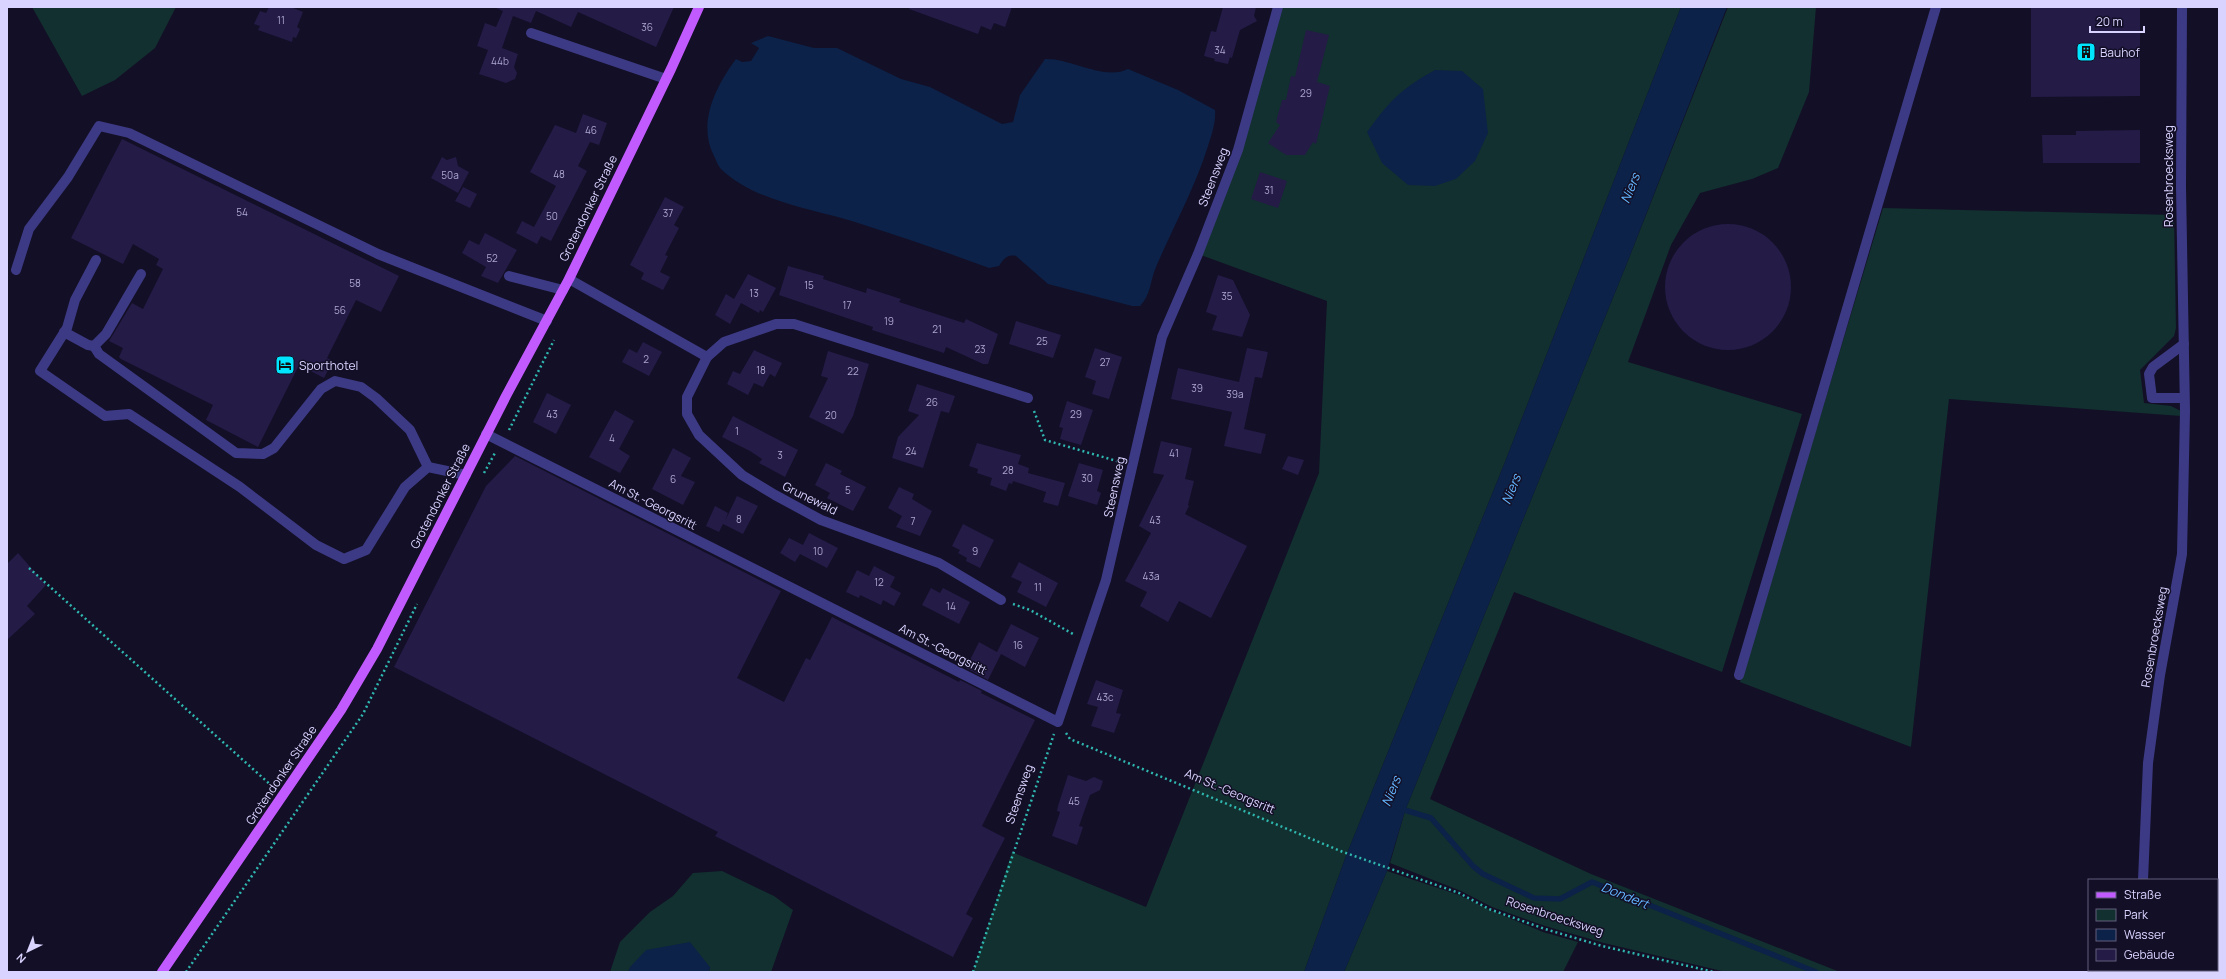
<svg xmlns="http://www.w3.org/2000/svg" width="2226" height="979" font-family="Manrope,sans-serif">
<style>
.green{fill:#12302f}
.water{fill:#0c2248}
.lines{fill:none;stroke-linecap:round;stroke-linejoin:round}
.stream{stroke:#0c2248;stroke-width:5.5}
.building{fill:#241b47}
.path{stroke:#2fb8b0;stroke-width:2.5;stroke-dasharray:2 3;stroke-linecap:butt}
.minor{stroke:#3d3a85;stroke-width:10}
.major{stroke:#c25bff;stroke-width:10}
.labels{text-anchor:middle;dominant-baseline:central;stroke-width:3;stroke-linejoin:round;paint-order:stroke}
.number-label{font-size:10px;fill:#aca6d1}
.poi-label{font-size:12px;fill:#d9d4ff;stroke:#130f26;text-anchor:start}
.street-label{font-size:12px;fill:#d9d4ff;stroke:#130f26}
.water-label{font-size:13px;font-style:italic;fill:#62b6ff;stroke:#130f26}
</style>
<rect width="100%" height="100%" fill="#130f26"/>
<!-- green -->
<g class="green">
<polygon points="32,7 176,7 155,48 115,80 82,96"/>
<polygon points="1278,7 1681,7 1505,462 1346,856 1304,972 973,972 1012,852 1146,907 1319,473 1327,301 1198,254 1238,149"/>
<polygon points="1728,7 1816,7 1809,92 1778,168 1752,179 1700,193 1671,245 1628,362 1802,414 1722,672 1514,592 1430,799 1591,874 1840,972 1726,972 1604,943 1545,926 1492,907 1461,891 1390,863 1405,811 1629,258"/>
<polygon points="1883,208 2174,215 2176,328 2174,336 2140,370 2144,403 2171,406 2181,411 2181,416 1949,399 1911,747 1740,682"/>
<polygon points="722,871 774,896 793,910 771,972 709,972 710,967 631,966 628,972 610,972 620,942 650,912 673,896 693,873"/>
<polygon points="1387,871 1459,895 1490,910 1543,932 1578,942 1563,972 1344,972"/>
</g>
<!-- water -->
<g class="water">
<polygon points="1681,7 1727,7 1629,258 1405,811 1387,871 1344,972 1304,972 1346,856 1505,462"/>
<path d="M 768,36 L 814,48 L 837,48 L 901,79 L 930,87 L 1002,124 L 1013,122 L 1020,95 L 1045,59 C 1071,58 1104,81 1128,69 L 1178,90 L 1215,110 C 1216,122 1212,134 1208,146 C 1195,188 1173,227 1156,267 C 1150,281 1151,295 1140,306 L 1132,306 L 1048,284 L 1016,256 C 1007,254 1004,259 999,266 L 989,268 C 946,252 902,237 858,223 C 814,209 755,202 721,169 C 718,166 716,160 714,156 C 697,123 716,86 736,59 L 742,62 L 751,61 L 759,48 L 751,43 Z"/>
<path d="M 1435,70 L 1462,71 L 1483,89 L 1488,133 L 1475,161 L 1456,179 L 1435,186 L 1408,185 L 1382,163 L 1367,132 C 1389,101 1401,89 1435,70 Z"/>
<polygon points="690,942 710,967 709,972 628,972 631,966 646,950"/>
</g>
<g class="lines">
<!-- stream -->
<polyline class="stream" points="1398,808 1431,818 1473,866 1483,874 1534,898 1560,899 1592,882 1816,972"/>
</g>
<!-- building -->
<g class="building">
<polygon points="269,7 291,7 303,12 297,27 300,29 296,38 293,37 292,42 258,30 260,26 254,24 260,11 266,13"/>
<polygon points="494,7 674,7 656,47 578,12 571,27 536,11 531,23 513,16 502,48 518,54 514,67 517,73 515,79 506,83 479,74 488,50 477,46 485,23 496,27 503,11"/>
<polygon points="910,7 1012,7 1005,27 994,23 991,30 981,26 978,34 909,9"/>
<polygon points="1223,7 1256,7 1254,16 1257,21 1240,30 1232,58 1230,57 1228,64 1214,61 1215,59 1204,56 1211,31 1216,32"/>
<polygon points="2031,7 2140,7 2140,96 2031,97"/>
<polygon points="1306,30 1329,35 1317,82 1330,86 1316,144 1313,142 1305,155 1286,155 1268,143 1280,125 1276,122 1282,100 1286,100 1291,76 1295,77"/>
<polygon points="583,114 607,123 599,145 590,142 578,166 587,171 551,241 541,236 537,244 516,233 522,221 534,227 556,186 530,172 555,125 576,133"/>
<polygon points="2140,130 2140,163 2043,163 2042,135 2076,135 2076,131"/>
<polygon points="122,139 399,276 381,312 356,300 327,358 333,361 324,378 299,365 258,447 206,420 213,405 121,359 119,357 123,348 109,341 132,303 143,309 163,269 156,265 159,259 133,244 123,264 71,238"/>
<polygon points="442,157 447,160 456,157 458,166 469,172 458,193 431,178"/>
<polygon points="1260,172 1287,181 1278,208 1251,199"/>
<polygon points="463,187 477,194 470,208 455,201"/>
<polygon points="665,197 684,207 674,225 679,228 665,255 668,256 660,272 670,277 663,290 641,279 644,273 630,265"/>
<circle cx="1728" cy="287" r="63"/>
<polygon points="485,233 517,250 498,283 481,276 486,267 462,253 469,240 479,245"/>
<polygon points="788,266 824,276 823,279 866,293 867,288 901,299 899,302 964,323 966,319 998,334 988,364 983,364 946,347 944,353 872,330 873,327 779,295"/>
<polygon points="748,274 776,288 763,312 760,310 759,313 741,303 730,324 715,315 726,294 734,299"/>
<polygon points="1218,275 1233,280 1250,315 1242,337 1212,330 1217,316 1206,312"/>
<polygon points="1016,321 1061,335 1053,358 1009,344"/>
<polygon points="643,342 662,352 649,376 622,362 629,349 637,353"/>
<polygon points="1095,348 1122,357 1109,399 1092,394 1096,381 1085,377"/>
<polygon points="1247,348 1268,352 1262,378 1255,377 1244,429 1266,434 1261,454 1224,446 1232,412 1171,399 1178,368 1239,382"/>
<polygon points="754,350 782,363 775,377 770,374 763,387 754,383 748,395 727,384 733,371 740,374"/>
<polygon points="828,351 869,364 853,416 843,434 809,417 828,378 821,376"/>
<polygon points="917,384 955,396 949,413 941,411 923,468 892,458 898,437 919,415 908,411"/>
<polygon points="547,393 571,405 556,434 533,422"/>
<polygon points="1067,401 1093,410 1081,445 1060,439 1063,428 1059,427"/>
<polygon points="615,410 634,421 619,449 630,456 620,473 589,457"/>
<polygon points="733,416 798,450 785,477 759,463 762,459 750,451 722,437"/>
<polygon points="1161,441 1192,448 1185,479 1194,481 1188,505 1189,506 1185,514 1247,546 1211,618 1179,601 1168,622 1140,606 1147,592 1125,581 1151,533 1139,526 1164,475 1153,473"/>
<polygon points="977,443 1021,455 1018,464 1029,468 1028,473 1065,483 1058,506 1043,502 1046,492 1013,481 1012,484 1009,483 1006,491 990,485 992,478 977,473 978,469 969,466"/>
<polygon points="673,448 691,458 681,476 695,482 683,505 652,489"/>
<polygon points="515,456 781,591 737,678 784,702 806,658 810,660 832,617 959,682 960,680 982,691 981,693 1035,720 982,826 1005,838 966,914 973,918 953,957 715,836 718,832 394,667 486,486"/>
<polygon points="1288,456 1304,460 1298,475 1282,469"/>
<polygon points="826,463 842,471 840,474 866,487 853,511 827,498 830,493 815,485"/>
<polygon points="1079,463 1103,470 1097,491 1101,493 1097,505 1068,496"/>
<polygon points="899,487 914,494 912,499 932,511 920,536 896,527 902,516 888,508"/>
<polygon points="737,496 758,506 743,534 723,524 719,532 706,526 715,506 728,513 725,521"/>
<polygon points="963,524 994,540 980,568 966,561 967,558 958,553 960,550 952,546"/>
<polygon points="809,533 838,548 827,568 800,554 795,562 780,553 789,538 803,545"/>
<polygon points="18,553 46,585 27,606 35,614 7,640 7,564"/>
<polygon points="1019,562 1058,583 1046,607 1017,592 1022,582 1011,577"/>
<polygon points="874,566 895,577 890,587 901,593 894,606 883,600 881,605 860,595 859,598 846,592 857,570 869,576"/>
<polygon points="931,588 940,593 943,588 970,602 959,624 922,605"/>
<polygon points="1011,624 1039,638 1025,667 1001,654 988,680 966,668 979,642 997,652"/>
<polygon points="1096,680 1123,690 1116,713 1121,714 1114,733 1091,726 1098,707 1087,704"/>
<polygon points="1068,775 1086,781 1094,777 1103,781 1100,790 1090,795 1079,826 1083,827 1077,845 1052,836 1060,812 1057,811 1058,806"/>
</g>
<g class="lines">
<!-- path -->
<g class="path">
<polyline points="1034,411 1045,440 1120,462"/>
<polyline points="509,430 554,340"/>
<polyline points="484,473 495,453"/>
<polyline points="29,568 273,787"/>
<polyline points="1013,604 1030,610 1073,634"/>
<polyline points="1066,733 1070,739 1343,852 1459,893 1489,909 1545,929 1602,946 1714,972"/>
<polyline points="186,972 363,714 417,604"/>
<polyline points="973,972 1054,734"/>
</g>
<!-- minor -->
<g class="minor">
<polyline points="531,33 666,79"/>
<polyline points="96,260 75,300 67,328 40,371 105,416 129,414 240,487 316,545 344,559 366,550 405,487 428,467 466,475"/>
<polyline points="16,270 29,229 68,177 99,126 129,133 378,254 547,321"/>
<polyline points="509,276 563,290"/>
<polyline points="569,279 707,357 687,397 687,414 699,435 742,475 775,495 821,520 939,563 1001,600"/>
<polyline points="64,332 88,345 94,346 106,334 141,274"/>
<polyline points="2184,344 2153,367 2149,374 2152,398 2184,398"/>
<polyline points="94,346 99,354 236,453 263,454 274,448 321,389 335,381 361,387 376,398 410,430 428,467"/>
<polyline points="707,357 724,342 776,324 794,324 1028,398"/>
<polyline points="486,434 1058,722 1106,580 1162,337 1198,254 1238,150 1278,7"/>
<polyline points="1739,675 1936,7"/>
<polyline points="2143,880 2148,763 2160,675 2182,554 2185,411 2181,187 2182,7"/>
<polyline points="2140,972 2140,970"/>
</g>
<!-- major -->
<polyline class="major" points="162,972 341,710 377,649 506,396 569,279 671,69 699,7"/>
</g>
<!-- icons -->
<defs>
<symbol id="building-square" viewBox="-11 -11 22 22"><rect x="-9" y="-9" width="18" height="18" rx="4" fill="#00e5ff" stroke="#130f26"/><path d="M-4-6H4V6H1V3H-1V6H-4ZM-2.5-4.3h1.7v1.8h-1.7ZM.8-4.3h1.7v1.8H.8ZM-2.5-1h1.7V.8h-1.7ZM.8-1h1.7V.8H.8Z" fill="#111"/></symbol>
<symbol id="hotel-square" viewBox="-11 -11 22 22"><rect x="-9" y="-9" width="18" height="18" rx="4" fill="#00e5ff" stroke="#130f26"/><path d="M-6-4.5h1.5V1H6V5H4.5V3h-9V5H-6ZM-4 0a1.8 1.8 0 1 1 3.6 0ZM.5 0V-2.5h3Q6-2.5 6 0Z" fill="#111"/></symbol>
</defs>
<g fill-rule="evenodd">
<use href="#building-square" x="2075" y="41" width="22" height="22"/>
<use href="#hotel-square" x="274" y="354" width="22" height="22"/>
</g>
<g class="labels">
<!-- number labels -->
<g class="number-label">
<text x="281" y="20">11</text>
<text x="647" y="27">36</text>
<text x="1220" y="50">34</text>
<text x="500" y="61">44b</text>
<text x="1306" y="93">29</text>
<text x="591" y="130">46</text>
<text x="559" y="174">48</text>
<text x="450" y="175">50a</text>
<text x="1269" y="190">31</text>
<text x="242" y="212">54</text>
<text x="668" y="213">37</text>
<text x="552" y="216">50</text>
<text x="492" y="258">52</text>
<text x="355" y="283">58</text>
<text x="809" y="285">15</text>
<text x="754" y="293">13</text>
<text x="1227" y="296">35</text>
<text x="847" y="305">17</text>
<text x="340" y="310">56</text>
<text x="889" y="321">19</text>
<text x="937" y="329">21</text>
<text x="1042" y="341">25</text>
<text x="980" y="349">23</text>
<text x="646" y="359">2</text>
<text x="1105" y="362">27</text>
<text x="761" y="370">18</text>
<text x="853" y="371">22</text>
<text x="1197" y="388">39</text>
<text x="1235" y="394">39a</text>
<text x="932" y="402">26</text>
<text x="552" y="414">43</text>
<text x="1076" y="414">29</text>
<text x="831" y="415">20</text>
<text x="737" y="431">1</text>
<text x="612" y="438">4</text>
<text x="911" y="451">24</text>
<text x="1174" y="453">41</text>
<text x="780" y="455">3</text>
<text x="1008" y="470">28</text>
<text x="1087" y="478">30</text>
<text x="673" y="479">6</text>
<text x="848" y="490">5</text>
<text x="739" y="519">8</text>
<text x="1155" y="520">43</text>
<text x="913" y="521">7</text>
<text x="818" y="551">10</text>
<text x="975" y="551">9</text>
<text x="1151" y="576">43a</text>
<text x="879" y="582">12</text>
<text x="1038" y="587">11</text>
<text x="951" y="606">14</text>
<text x="1018" y="645">16</text>
<text x="1105" y="697">43c</text>
<text x="1074" y="801">45</text>
</g>
<!-- poi labels -->
<g class="poi-label">
<text x="2100" y="52">Bauhof</text>
<text x="299" y="365">Sporthotel</text>
</g>
<!-- street labels -->
<g class="street-label">
<text transform="translate(2168 176) rotate(-90)">Rosenbroecksweg</text>
<text transform="translate(1213 177) rotate(-69)">Steensweg</text>
<text transform="translate(588 208) rotate(-64)">Grotendonker Straße</text>
<text transform="translate(1114 487) rotate(-78)">Steensweg</text>
<text transform="translate(440 496) rotate(-63)">Grotendonker Straße</text>
<text transform="translate(810 498) rotate(26)">Grunewald</text>
<text transform="translate(653 504) rotate(27)">Am St.-Georgsritt</text>
<text transform="translate(2154 637) rotate(-80)">Rosenbroecksweg</text>
<text transform="translate(943 649) rotate(27)">Am St.-Georgsritt</text>
<text transform="translate(281 775) rotate(-56)">Grotendonker Straße</text>
<text transform="translate(1230 791) rotate(23)">Am St.-Georgsritt</text>
<text transform="translate(1019 794) rotate(-71)">Steensweg</text>
<text transform="translate(1555 916) rotate(18)">Rosenbroecksweg</text>
</g>
<!-- water labels -->
<g class="water-label">
<text transform="translate(1630 188) rotate(-68)">Niers</text>
<text transform="translate(1511 489) rotate(-68)">Niers</text>
<text transform="translate(1391 791) rotate(-68)">Niers</text>
<text transform="translate(1625 895) rotate(22)">Dondert</text>
</g>
</g>
<!-- border -->
<rect width="2226" height="979" fill="none" stroke="#d9d4ff" stroke-width="16"/>
<!-- legend -->
<rect x="2088" y="879" width="130" height="92" fill="#130f26" stroke="#625e7d"/>
<rect x="2096" y="892" width="20" height="6" fill="#c25bff" stroke="#625e7d"/>
<text x="2124" y="899" font-size="12" fill="#d9d4ff">Straße</text>
<rect x="2096" y="909" width="20" height="12" fill="#12302f" stroke="#625e7d"/>
<text x="2124" y="919" font-size="12" fill="#d9d4ff">Park</text>
<rect x="2096" y="929" width="20" height="12" fill="#0c2248" stroke="#625e7d"/>
<text x="2124" y="939" font-size="12" fill="#d9d4ff">Wasser</text>
<rect x="2096" y="949" width="20" height="12" fill="#241b47" stroke="#625e7d"/>
<text x="2124" y="959" font-size="12" fill="#d9d4ff">Gebäude</text>
<!-- north arrow -->
<g transform="translate(28 951) rotate(223)" stroke="#130f26" stroke-width="3" paint-order="stroke">
<path d="M0-3L7 15L0 10L-7 15Z" fill="#d9d4ff"/>
<text y="-6" font-size="11" font-weight="bold" text-anchor="middle" fill="#d9d4ff">N</text>
</g>
<!-- scale -->
<path d="M2090 26v6h54v-6" fill="none" stroke="#d9d4ff" stroke-width="2"/>
<text x="2096" y="26" font-size="12" fill="#d9d4ff" stroke="#130f26" stroke-width="3" paint-order="stroke">20 m</text>
</svg>
